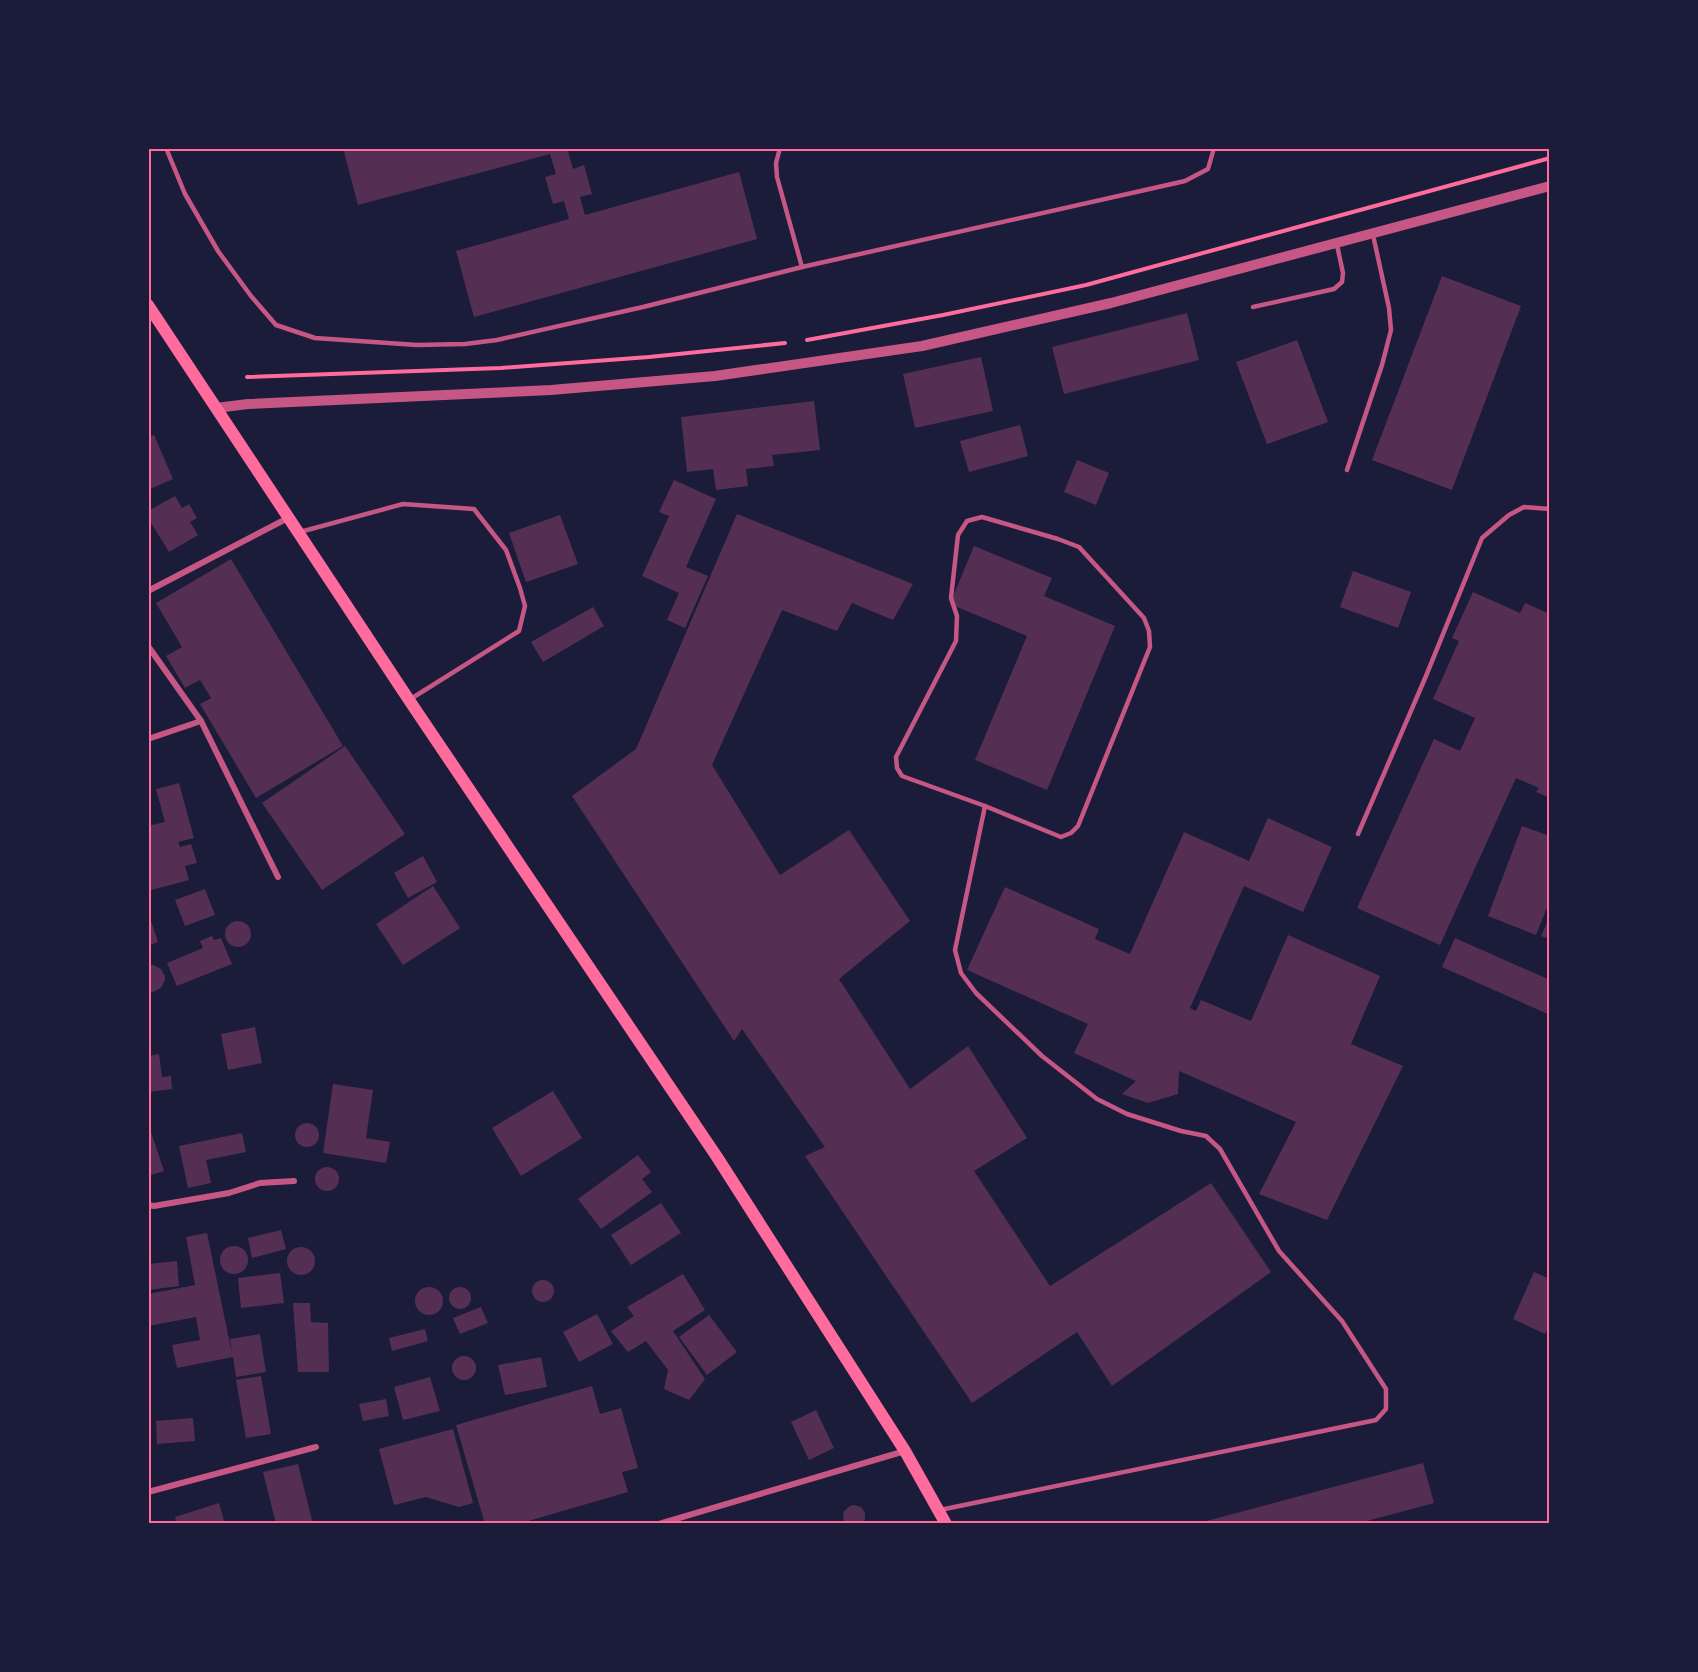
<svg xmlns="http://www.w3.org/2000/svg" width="1698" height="1672" font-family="Commissioner,sans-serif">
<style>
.building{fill:#542f53}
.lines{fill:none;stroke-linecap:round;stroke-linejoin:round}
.path{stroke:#ff6b9d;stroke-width:4}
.service{stroke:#c65784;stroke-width:4.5}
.minor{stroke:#c65784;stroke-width:6}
.tertiary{stroke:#c65784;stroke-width:10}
.secondary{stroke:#ff6b9d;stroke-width:12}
.neatline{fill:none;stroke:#ff6b9d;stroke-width:2}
</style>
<rect width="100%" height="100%" fill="#1b1b3a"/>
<!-- building -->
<g class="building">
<polygon points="343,148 567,148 573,169 584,165 592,194 580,197 585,215 739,172 757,239 474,317 456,251 569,219 564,201 553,204 545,177 556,174 550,154 358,205"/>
<polygon points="1442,276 1521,306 1452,490 1372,460"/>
<polygon points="1187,313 1199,360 1064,394 1052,347"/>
<polygon points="1297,340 1328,422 1267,444 1236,362"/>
<polygon points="981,357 993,411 915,428 903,374"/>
<polygon points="814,401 820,450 772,455 774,466 746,469 748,486 716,490 713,469 687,472 681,417"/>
<polygon points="1020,425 1028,456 969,472 960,441"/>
<polygon points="154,435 173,479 148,490 148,437"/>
<polygon points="1077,460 1109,473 1096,505 1064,492"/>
<polygon points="674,480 716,499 686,567 708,576 685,628 667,620 679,593 642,576 669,516 659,512"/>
<polygon points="175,496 182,508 189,504 197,518 190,522 198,535 169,552 148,518 148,511"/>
<polygon points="737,514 913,584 893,620 852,603 837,631 782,610 712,765 780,875 849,830 910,921 839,979 910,1089 968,1046 1027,1138 974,1171 1050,1286 1211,1183 1271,1272 1112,1386 1077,1332 972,1403 805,1156 825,1147 742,1029 734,1041 572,796 636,749"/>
<polygon points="560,515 578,564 526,582 509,533"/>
<polygon points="974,546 1052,578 1044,596 1115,626 1047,790 975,760 1027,636 950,604"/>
<polygon points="231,559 343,746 256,798 200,704 211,698 200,680 185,688 166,656 182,647 156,603"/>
<polygon points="1353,571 1411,592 1398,628 1340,607"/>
<polygon points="1473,592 1520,613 1525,603 1550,614 1550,798 1536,792 1539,788 1516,778 1440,945 1357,908 1434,739 1460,751 1475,718 1433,699 1459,641 1452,638"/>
<polygon points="593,607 604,626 543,662 531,642"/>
<polygon points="345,746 405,834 322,890 262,803"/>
<polygon points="179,783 194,838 178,842 180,847 191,844 197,863 185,866 189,880 148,891 148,826 165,822 156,789"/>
<polygon points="1268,818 1332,847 1303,912 1244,886 1190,1008 1196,1011 1201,1000 1251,1021 1288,935 1380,976 1351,1044 1403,1066 1327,1220 1259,1194 1296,1122 1179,1071 1178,1094 1148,1103 1122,1094 1136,1081 1074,1053 1088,1024 967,970 1005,887 1099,929 1095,939 1130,954 1184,832 1249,861"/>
<polygon points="1522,826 1550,836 1550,900 1536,935 1488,916"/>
<polygon points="423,856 437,882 408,898 394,873"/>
<polygon points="433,886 460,928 403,965 376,924"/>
<polygon points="205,889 215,915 185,926 175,900"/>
<polygon points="149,915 158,942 148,946 148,916"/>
<polygon points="1550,916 1550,939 1541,936"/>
<circle cx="238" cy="934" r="13"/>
<polygon points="212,936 214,940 221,938 232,964 177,986 167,963 203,948 200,941"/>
<polygon points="1455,938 1550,980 1550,1015 1442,967"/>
<polygon points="153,965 161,969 165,976 165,980 161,988 153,992 148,991 148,966"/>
<polygon points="255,1027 262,1063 228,1070 221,1034"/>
<polygon points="159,1054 162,1077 171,1076 172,1089 148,1092 148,1056"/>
<polygon points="333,1084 373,1090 366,1138 390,1142 386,1163 323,1153"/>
<polygon points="553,1091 582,1138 521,1176 492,1128"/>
<polygon points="148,1123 164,1171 148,1176"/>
<circle cx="307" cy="1135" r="12"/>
<polygon points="242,1133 246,1152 206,1160 211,1183 188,1188 179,1146"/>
<polygon points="638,1155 651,1172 642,1179 652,1192 601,1229 578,1199"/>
<circle cx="327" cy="1179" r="12"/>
<polygon points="661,1203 681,1233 631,1265 611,1235"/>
<polygon points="281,1230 286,1249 252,1258 248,1238"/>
<polygon points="207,1233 232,1354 230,1339 260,1334 266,1372 236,1377 233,1357 177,1368 172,1345 200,1340 196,1317 148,1326 148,1294 195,1285 186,1237"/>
<circle cx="234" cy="1260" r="14"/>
<circle cx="301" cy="1261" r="14"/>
<polygon points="177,1261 179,1286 148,1290 148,1264"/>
<polygon points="1534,1272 1550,1279 1550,1324 1545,1334 1513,1319"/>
<polygon points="280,1273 284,1303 241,1308 238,1278"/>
<polygon points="683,1274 705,1310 673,1331 705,1379 689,1400 664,1389 668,1370 646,1341 628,1352 611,1331 634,1316 627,1307"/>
<circle cx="543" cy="1291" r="11"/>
<circle cx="460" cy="1298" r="11"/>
<circle cx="429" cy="1301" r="14"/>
<polygon points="293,1303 310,1303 311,1322 328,1323 329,1372 298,1372"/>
<polygon points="481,1307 488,1323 460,1334 453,1318"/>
<polygon points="597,1314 613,1344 579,1362 563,1332"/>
<polygon points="709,1315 737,1352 707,1375 679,1337"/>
<polygon points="425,1329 428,1341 392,1351 389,1338"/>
<circle cx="464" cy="1368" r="12"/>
<polygon points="541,1357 547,1387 505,1395 498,1365"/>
<polygon points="261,1376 271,1434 246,1438 236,1380"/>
<polygon points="430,1377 440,1411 403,1420 394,1387"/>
<polygon points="592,1386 600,1414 621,1408 638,1468 622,1472 628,1492 518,1524 485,1524 456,1425"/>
<polygon points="386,1399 389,1416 363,1421 359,1404"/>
<polygon points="816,1410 834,1448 809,1460 791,1422"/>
<polygon points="193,1418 195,1441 157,1444 156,1421"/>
<polygon points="453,1429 473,1503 459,1507 426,1497 394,1505 379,1449"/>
<polygon points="1423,1463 1434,1503 1356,1524 1195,1524"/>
<polygon points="298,1464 313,1524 276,1524 263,1472"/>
<polygon points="219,1503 225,1524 177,1524 175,1517"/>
<polygon points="854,1505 861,1507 865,1513 865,1519 862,1524 846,1524 844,1522 843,1514 844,1511 850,1506"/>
</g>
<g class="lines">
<!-- path -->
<g class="path">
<polyline points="807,340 943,315 1086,285 1550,158"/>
<polyline points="247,377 501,368 649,357 785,343"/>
</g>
<!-- service -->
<g class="service">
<polyline points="166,148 185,194 218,251 251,296 276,325 315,338 417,345 465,344 497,340 643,307 802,267 1185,181 1208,169 1214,148"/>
<polyline points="780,148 776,163 777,177 802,267"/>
<polyline points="1253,307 1334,289 1342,282 1343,273 1337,245"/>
<polyline points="1347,470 1382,365 1391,330 1389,308 1373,235"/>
<polygon points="982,517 1058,539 1079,547 1144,618 1149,631 1150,647 1078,826 1071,833 1061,837 985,806 902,776 897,768 896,757 956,641 957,616 951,598 958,535 967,521"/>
<polyline points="300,532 403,504 474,509 506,550 520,588 525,606 519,631 409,700"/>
<polyline points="1358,834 1426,676 1482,538 1509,515 1524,507 1550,509"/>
<polyline points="940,1510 1376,1420 1386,1409 1386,1389 1342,1321 1279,1251 1220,1149 1206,1136 1181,1131 1127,1114 1097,1099 1042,1056 976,993 961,973 955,950 985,806"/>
</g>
<!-- minor -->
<g class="minor">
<polyline points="148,591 288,518"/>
<polyline points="148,646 201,721 278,877"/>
<polyline points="148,739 201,721"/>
<polyline points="148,1205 154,1206 229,1193 260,1183 294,1181"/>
<polyline points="148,1492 316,1447"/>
<polyline points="659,1524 905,1451"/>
</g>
<!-- tertiary -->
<polyline class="tertiary" points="216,408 248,404 551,390 715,376 922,346 1111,303 1550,186"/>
<!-- secondary -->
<polyline class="secondary" points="148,305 409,700 717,1157 905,1451 946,1524"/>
</g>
<!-- border -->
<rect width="1698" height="1672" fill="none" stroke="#1b1b3a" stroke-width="300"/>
<rect x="150" y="150" width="1398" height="1372" class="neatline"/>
</svg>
